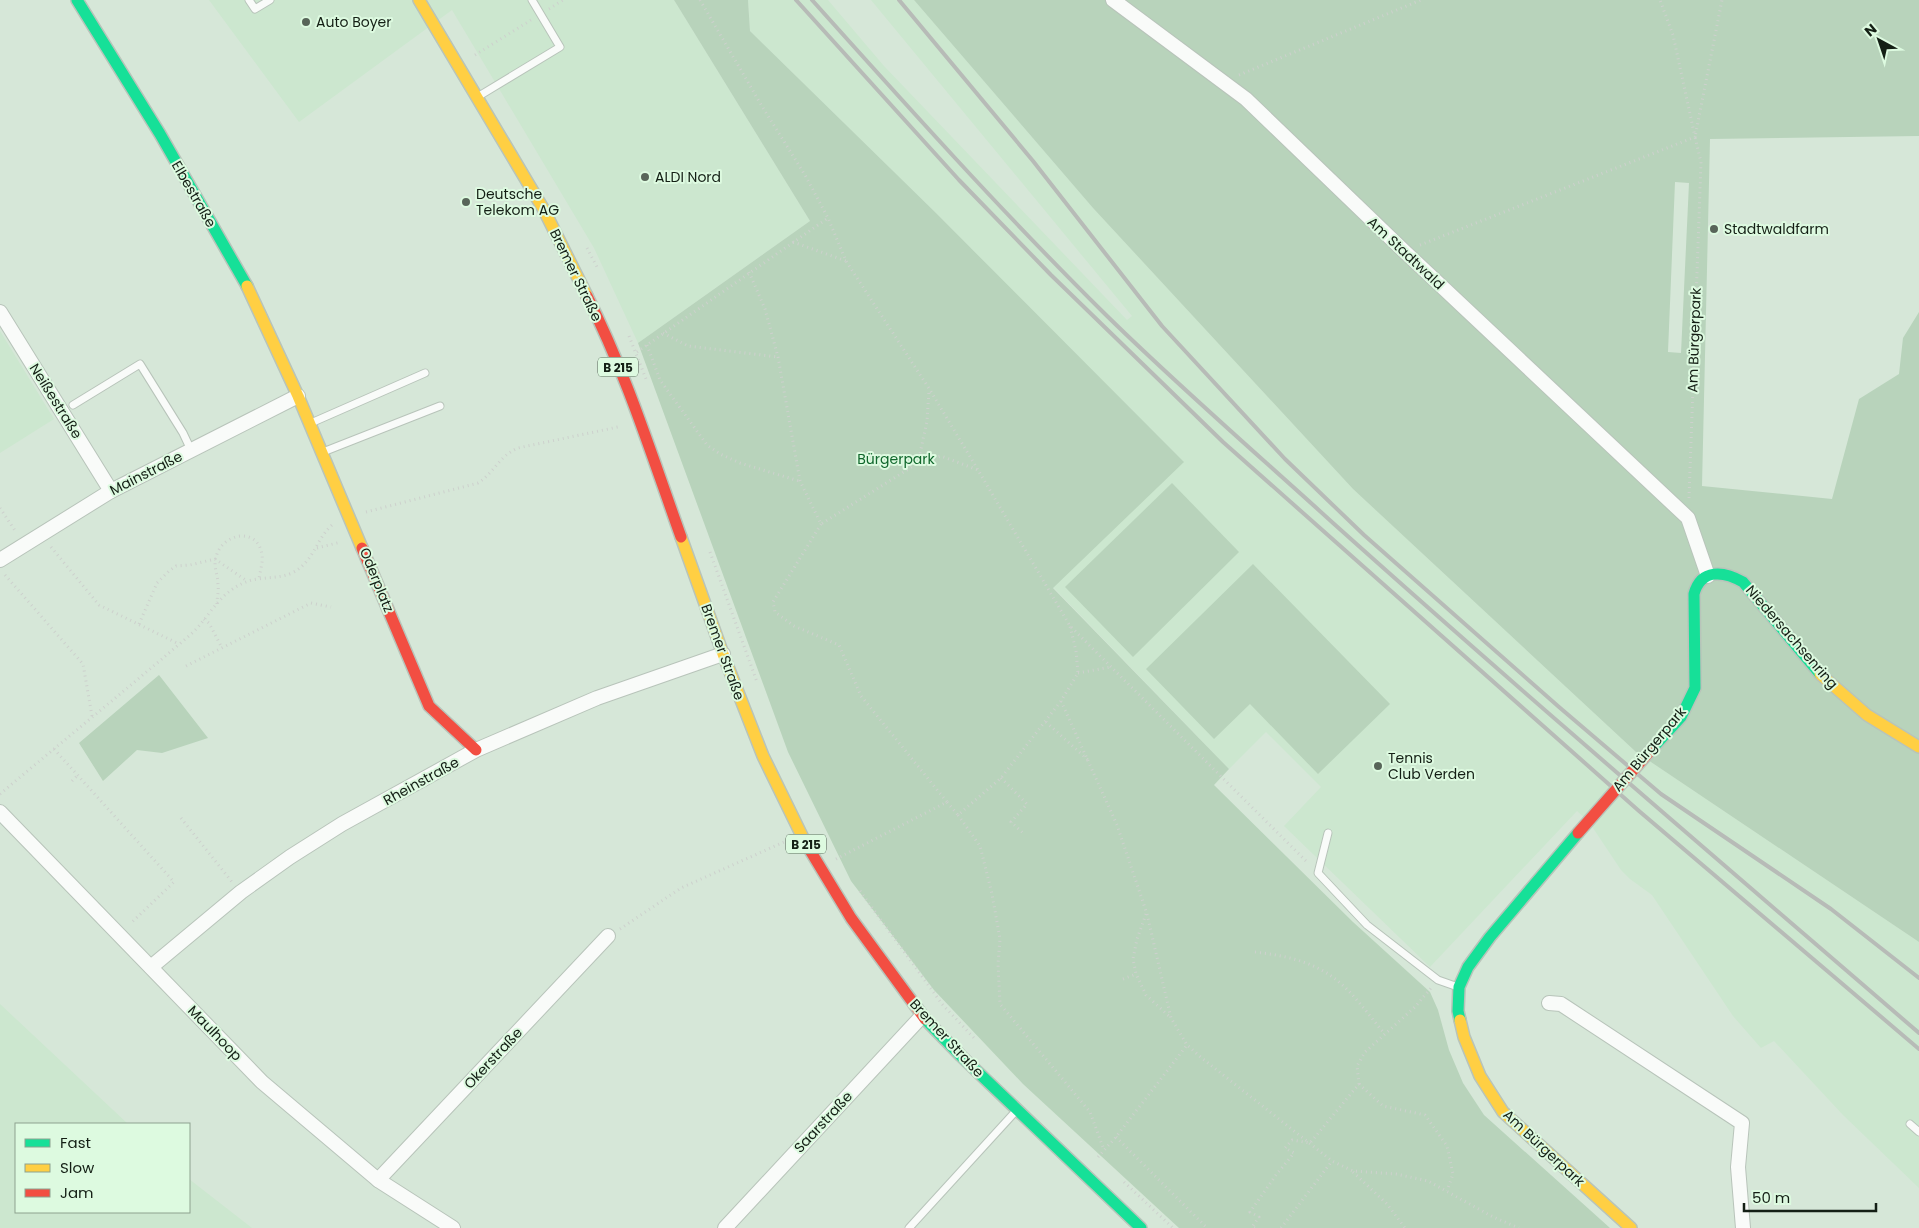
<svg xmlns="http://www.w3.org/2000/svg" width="1919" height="1228" font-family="Poppins,sans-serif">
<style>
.built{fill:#cce7cf}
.green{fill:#b8d3bb;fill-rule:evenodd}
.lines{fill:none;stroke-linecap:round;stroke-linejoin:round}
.lane-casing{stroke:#b8c4ba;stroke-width:9}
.street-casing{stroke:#b8c4ba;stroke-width:16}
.fast-casing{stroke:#b8c4ba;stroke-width:14}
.slow-casing{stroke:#b8c4ba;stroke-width:14}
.jam-casing{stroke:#b8c4ba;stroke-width:14}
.path{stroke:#cdd1cd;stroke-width:3;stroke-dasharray:1 4;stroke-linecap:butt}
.lane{stroke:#f9fbf9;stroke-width:7}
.street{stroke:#f9fbf9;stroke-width:14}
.fast{stroke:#16e098;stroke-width:11}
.slow{stroke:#ffcf43;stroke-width:11}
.jam{stroke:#f24e42;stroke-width:11}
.rail{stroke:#b7bbb7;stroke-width:4}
.jam-bridge-casing{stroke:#b8c4ba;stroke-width:14;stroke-linecap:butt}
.jam-bridge{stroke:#f24e42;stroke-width:11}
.poi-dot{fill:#586559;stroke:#ddfae0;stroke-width:2}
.labels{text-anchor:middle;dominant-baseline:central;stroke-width:4;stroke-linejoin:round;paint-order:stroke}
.shield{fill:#ddfae0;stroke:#506152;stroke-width:1}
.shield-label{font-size:12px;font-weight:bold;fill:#141f15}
.poi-label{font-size:14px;fill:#141f15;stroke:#ddfae0;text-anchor:start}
.street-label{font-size:14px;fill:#141f15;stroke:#ddfae0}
.park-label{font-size:14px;fill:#10672c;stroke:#ddfae0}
</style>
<rect width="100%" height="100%" fill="#d6e7d8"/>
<!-- built -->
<g class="built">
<polygon points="209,0 674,0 810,221 638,343 594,248 452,10 299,122"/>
<polygon points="748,0 828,0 884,66 1127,320 1132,316 871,0 914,0 1093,208 1353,489 1636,752 1919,942 1919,1188 1843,1115 1774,1041 1761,1048 1733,1016 1652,895 1630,879 1621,870 1589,822 1577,811 1430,967 1284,826 1321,787 1266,732 1229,769 1053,587 1183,461 936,213 750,31"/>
<polygon points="0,331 54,419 0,453"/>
<polygon points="0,1004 128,1124 16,1124 16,1212 189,1212 189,1179 252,1228 0,1228"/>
</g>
<!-- green -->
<g class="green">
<polygon points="674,0 748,0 750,31 936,213 1184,462 1053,588 1229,769 1214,785 1353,922 1430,992 1438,1010 1449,1050 1463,1083 1484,1115 1610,1228 1179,1228 1023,1084 934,990 851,881 788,752 638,343 810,221"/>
<path d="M 914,0 L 1919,0 L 1919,136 L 1710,139 L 1702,486 L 1832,499 L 1859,399 L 1899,374 L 1903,338 L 1919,312 L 1919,942 L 1636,752 L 1353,489 L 1093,208 ZM 1675,182 L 1689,183 L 1681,353 L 1668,352 Z"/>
<polygon points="1172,483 1239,552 1133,657 1065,587"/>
<polygon points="1253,564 1390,704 1318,774 1250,704 1214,739 1146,669"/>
<polygon points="159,675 208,738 162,753 137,750 103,781 79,743"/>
</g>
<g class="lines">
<defs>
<g id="lane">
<polyline points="249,0 255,9 270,0"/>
<polyline points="479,96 560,47 532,0"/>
<polyline points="73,405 140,364 183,433 191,450"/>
<polyline points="311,423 425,373"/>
<polyline points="323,452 440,406"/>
<polyline points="1328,833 1318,873 1367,925 1438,980 1458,987"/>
<polyline points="1910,1124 1919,1132"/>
<polyline points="909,1228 1015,1112"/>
</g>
<g id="street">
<polyline points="1113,0 1246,99 1404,251 1688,518 1708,576"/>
<polyline points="0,312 111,491"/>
<polyline points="0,560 111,491 298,396"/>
<polyline points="0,812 262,1082 378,1180 453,1228"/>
<polyline points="151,967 241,892 290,857 342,824 476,750 597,698 723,654"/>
<polyline points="1549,1003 1561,1004 1742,1123 1738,1167 1743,1228"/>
<polyline points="378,1180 608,936"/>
<polyline points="725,1228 922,1016"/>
</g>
<g id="fast">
<polyline points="77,0 160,134 247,286"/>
<path d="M 1649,752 L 1681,717 L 1695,688 L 1694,594 C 1701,568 1724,571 1743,582 L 1820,674"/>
<polyline points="925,1019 961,1056 1141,1228"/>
<polyline points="1460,1020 1458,1011 1459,987 1468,967 1490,937 1578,833"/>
</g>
<g id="slow">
<polyline points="419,0 544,210 587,296"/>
<polyline points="247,286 298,396 362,548"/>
<polyline points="681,537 723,654 763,756 805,842"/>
<polyline points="1820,674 1867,715 1919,747"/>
<polyline points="1460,1020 1464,1037 1480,1076 1503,1112 1631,1228"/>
</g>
<g id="jam">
<path d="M 587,296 C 626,373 652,456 681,537"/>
<polyline points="362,548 429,706 476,750"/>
<polyline points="805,842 851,918 925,1019"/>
</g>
</defs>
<!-- lane casing -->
<use href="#lane" class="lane-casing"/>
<!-- street casing -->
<use href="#street" class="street-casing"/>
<!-- fast casing -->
<use href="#fast" class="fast-casing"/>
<!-- slow casing -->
<use href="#slow" class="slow-casing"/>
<!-- jam casing -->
<use href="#jam" class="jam-casing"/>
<!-- path -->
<g class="path">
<polyline points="700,0 763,108 805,175 828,218 846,261 930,390 978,470"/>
<polyline points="549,9 563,0"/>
<polyline points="475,55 531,20"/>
<polyline points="1239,75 1421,0"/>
<polyline points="793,242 846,261"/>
<polyline points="1420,245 1695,137 1673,35 1660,0"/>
<polyline points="587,248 597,267"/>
<polyline points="749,272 765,309 778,357 800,481 821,524 918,463 941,456 978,470 1070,626 1308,863"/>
<polyline points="663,333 688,346 778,357"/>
<polyline points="629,336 646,379"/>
<polyline points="647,345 660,380 707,445 720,454 740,463 799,481"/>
<polyline points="637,352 828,218"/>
<polyline points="918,463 927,421 929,391"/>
<polyline points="1689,498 1701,162 1695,137 1722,0"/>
<polyline points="0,508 16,532"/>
<path d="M 366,512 L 478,483 C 495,472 499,456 518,448 L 618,427"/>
<polyline points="821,524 773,602 775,612 794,626 839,645 861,696 947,802"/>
<polyline points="51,547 99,605 179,644"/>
<polyline points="317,548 341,542"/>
<polyline points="710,552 757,682"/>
<polyline points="5,575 83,664 92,716"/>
<path d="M 217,604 C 217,597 219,591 218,584 C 218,575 213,566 216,557 C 222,533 258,526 262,555 C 263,563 260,571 259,579"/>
<polyline points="204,619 209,623 222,648"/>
<polyline points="139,624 157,583 169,571 176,566 190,565 215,559 247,581"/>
<polyline points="186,666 311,603 331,607"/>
<polyline points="1078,673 1111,667"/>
<polyline points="1061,701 1117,825 1147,914 1171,1018 1187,1045 1203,1059 1332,1161 1353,1171 1396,1174 1428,1181 1493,1217 1519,1228"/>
<polyline points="1046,722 1088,760"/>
<polyline points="54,749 174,882 130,924"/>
<polyline points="1001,778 1027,804 1011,822 1023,833"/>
<polyline points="72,781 78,775"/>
<path d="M 0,794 C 63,741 127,689 190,635 C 203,624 212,607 225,595 C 234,587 246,580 258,579 C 271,577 280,578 292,573 C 315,561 315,540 332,525"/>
<polyline points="958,815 980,846 992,894 1000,939 998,964 1000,1004 1090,1112 1104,1150"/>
<polyline points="181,818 232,882"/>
<polyline points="836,859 947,802 958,815 1001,778 1061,701 1078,673 1076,651 1070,626"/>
<polyline points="860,891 942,1004 974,1038"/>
<polyline points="1146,914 1137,939 1133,959 1136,974 1146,995 1171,1018"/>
<polyline points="620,929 681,888 784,842"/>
<path d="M 1255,952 C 1279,955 1303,959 1325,972 C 1349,986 1366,1012 1384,1033"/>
<polyline points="1123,979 1136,974"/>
<polyline points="1359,1084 1383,1106 1425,1115 1447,1146 1453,1174 1447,1191"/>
<polyline points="1116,1137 1207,1228"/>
<polyline points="1098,1157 1116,1137 1187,1045"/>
<polyline points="1353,1172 1387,1204 1405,1228"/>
<polyline points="1124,1182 1173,1228"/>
<polyline points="1255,1228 1252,1227 1259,1217 1250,1212 1276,1175 1294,1153 1285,1148 1292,1140 1310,1143 1359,1084 1357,1066 1365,1052 1415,1007 1431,988"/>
<polyline points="1281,1228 1332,1161"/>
</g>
<!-- lane -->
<use href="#lane" class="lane"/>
<!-- street -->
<use href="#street" class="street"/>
<!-- fast -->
<use href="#fast" class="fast"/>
<!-- slow -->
<use href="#slow" class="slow"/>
<!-- jam -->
<use href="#jam" class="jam"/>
<!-- rail -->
<g class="rail">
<polyline points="796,0 959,180 1051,275 1223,442 1639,811 1919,1049"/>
<path d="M 812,0 C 907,106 1002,212 1103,312 C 1177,385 1256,453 1333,523 C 1526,696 1723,864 1919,1033"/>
<polyline points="899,0 1033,161 1162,326 1285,459 1364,535 1559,707 1661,794 1831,909 1919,978"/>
</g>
<defs>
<polyline id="jam-bridge" points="1578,833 1649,752"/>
</defs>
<!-- jam-bridge casing -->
<use href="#jam-bridge" class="jam-bridge-casing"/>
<!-- jam-bridge -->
<use href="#jam-bridge" class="jam-bridge"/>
</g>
<!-- markers -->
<g class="poi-dot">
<circle cx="306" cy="22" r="5"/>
<circle cx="645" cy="177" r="5"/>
<circle cx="466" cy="202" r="5"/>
<circle cx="1714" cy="229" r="5"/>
<circle cx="1378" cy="766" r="5"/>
</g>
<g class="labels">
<!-- shield labels -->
<g class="shield">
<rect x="598" y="357.5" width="40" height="19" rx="4"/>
<rect x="786" y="834.5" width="40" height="19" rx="4"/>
</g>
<g class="shield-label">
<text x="618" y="367">B 215</text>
<text x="806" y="844">B 215</text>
</g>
<!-- poi labels -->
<g class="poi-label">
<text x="316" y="22">Auto Boyer</text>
<text x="655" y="177">ALDI Nord</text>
<text x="476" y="194">Deutsche<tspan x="476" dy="16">Telekom AG</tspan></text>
<text x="1724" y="229">Stadtwaldfarm</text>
<text x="1388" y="758">Tennis<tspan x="1388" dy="16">Club Verden</tspan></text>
</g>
<!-- street labels -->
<g class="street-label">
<text transform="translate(194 194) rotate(60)">Elbestraße</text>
<text transform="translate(1406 253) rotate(43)">Am Stadtwald</text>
<text transform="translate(576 275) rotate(64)">Bremer Straße</text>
<text transform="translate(1694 340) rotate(-88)">Am Bürgerpark</text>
<text transform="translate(56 401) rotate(58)">Neißestraße</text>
<text transform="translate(146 473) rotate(-27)">Mainstraße</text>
<text transform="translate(377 580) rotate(68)">Oderplatz</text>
<text transform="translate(1792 637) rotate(49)">Niedersachsenring</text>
<text transform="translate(723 652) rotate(70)">Bremer Straße</text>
<text transform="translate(1649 749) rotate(-50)">Am Bürgerpark</text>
<text transform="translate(421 781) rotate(-29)">Rheinstraße</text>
<text transform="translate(215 1033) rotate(46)">Maulhoop</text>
<text transform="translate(947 1038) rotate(47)">Bremer Straße</text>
<text transform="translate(493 1058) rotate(-47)">Okerstraße</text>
<text transform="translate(823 1122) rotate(-47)">Saarstraße</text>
<text transform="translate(1544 1148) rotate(43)">Am Bürgerpark</text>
</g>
<!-- park labels -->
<g class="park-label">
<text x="896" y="459">Bürgerpark</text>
</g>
</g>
<!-- legend -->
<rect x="15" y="1123" width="175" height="90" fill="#ddfae0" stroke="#8da28f"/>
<rect x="25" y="1139" width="25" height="8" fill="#16e098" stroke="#8da28f"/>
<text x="60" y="1148" font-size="15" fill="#141f15">Fast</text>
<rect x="25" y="1164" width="25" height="8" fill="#ffcf43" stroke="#8da28f"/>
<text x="60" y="1173" font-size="15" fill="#141f15">Slow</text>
<rect x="25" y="1189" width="25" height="8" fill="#f24e42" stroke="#8da28f"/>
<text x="60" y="1198" font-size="15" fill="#141f15">Jam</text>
<!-- north arrow -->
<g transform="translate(1879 40) rotate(320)" stroke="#ddfae0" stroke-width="4" paint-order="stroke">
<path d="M0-4L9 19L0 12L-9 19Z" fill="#141f15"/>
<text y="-8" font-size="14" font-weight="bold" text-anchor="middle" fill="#141f15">N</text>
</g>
<!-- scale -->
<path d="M1744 1203v8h132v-8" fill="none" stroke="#141f15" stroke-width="2.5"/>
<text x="1752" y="1203" font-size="15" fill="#141f15" stroke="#ddfae0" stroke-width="4" paint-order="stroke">50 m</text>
</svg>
